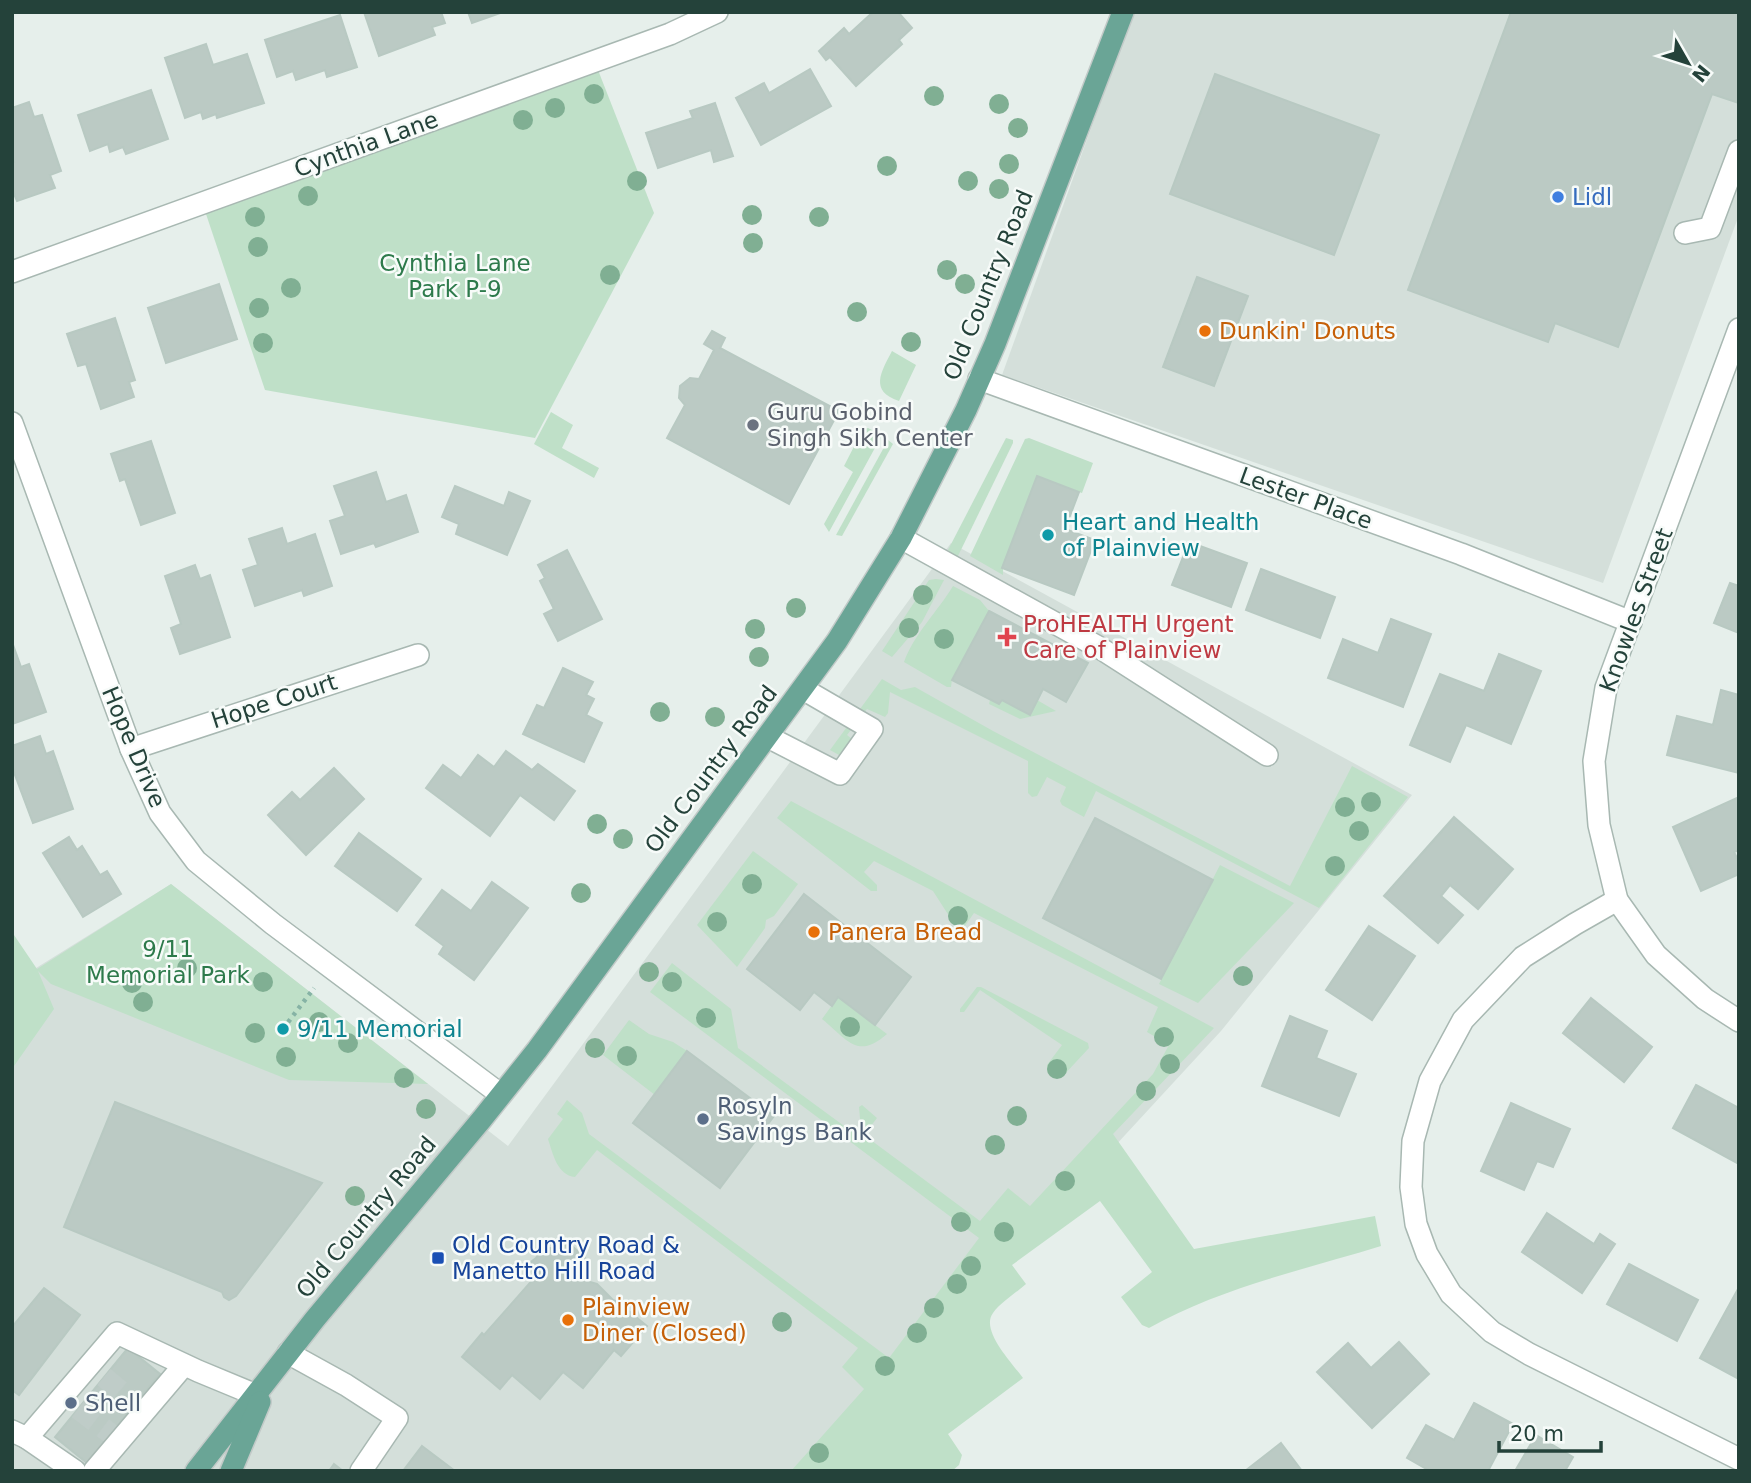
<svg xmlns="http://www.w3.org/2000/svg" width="1751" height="1483" font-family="'DejaVu Sans',sans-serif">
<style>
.built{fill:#d4dfda}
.green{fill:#bfe0c8}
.building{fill:#bbcac4;stroke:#b8c9c2;stroke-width:2}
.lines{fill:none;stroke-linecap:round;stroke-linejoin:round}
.minor-tunnel{stroke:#bfccc8;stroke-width:21;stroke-dasharray:21 10;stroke-linecap:butt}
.minor-casing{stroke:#a8b8b2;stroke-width:24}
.major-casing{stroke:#c2cac8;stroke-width:24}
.path{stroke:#86b3a5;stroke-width:4.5;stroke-dasharray:3.5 5;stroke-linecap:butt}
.minor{stroke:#fff;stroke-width:21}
.major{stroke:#6aa596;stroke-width:21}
.tree{fill:#80af93}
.shop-dot{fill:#3f7fe0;stroke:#f7fbf9;stroke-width:2.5}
.food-dot{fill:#e8710a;stroke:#f7fbf9;stroke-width:2.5}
.worship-dot{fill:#6b7280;stroke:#f7fbf9;stroke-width:2.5}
.culture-dot{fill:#0f9aa8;stroke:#f7fbf9;stroke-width:2.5}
.health-dot{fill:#e0444e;stroke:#f7fbf9;stroke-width:2.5}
.service-dot{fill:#5c6f8a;stroke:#f7fbf9;stroke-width:2.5}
.transit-dot{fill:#1a4fb4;stroke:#f7fbf9;stroke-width:2.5}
.labels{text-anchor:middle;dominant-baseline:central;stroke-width:5;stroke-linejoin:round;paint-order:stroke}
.street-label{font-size:23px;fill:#24423a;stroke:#f7fbf9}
.shop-label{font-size:23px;fill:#366cbe;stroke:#f7fbf9;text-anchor:start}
.park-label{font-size:23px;fill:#2d7a4b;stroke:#f7fbf9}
.food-label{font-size:23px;fill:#c56008;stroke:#f7fbf9;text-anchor:start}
.worship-label{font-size:23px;fill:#5b616d;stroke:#f7fbf9;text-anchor:start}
.culture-label{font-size:23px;fill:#0d838f;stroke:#f7fbf9;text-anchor:start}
.health-label{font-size:23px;fill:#be3a42;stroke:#f7fbf9;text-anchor:start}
.service-label{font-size:23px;fill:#4e5e75;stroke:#f7fbf9;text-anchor:start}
.transit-label{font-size:23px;fill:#164399;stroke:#f7fbf9;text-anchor:start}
</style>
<rect width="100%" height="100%" fill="#e6efeb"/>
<!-- built -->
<g class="built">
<polygon points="1133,12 1739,12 1739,215 1603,583 1002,375"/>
<polygon points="951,543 1412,795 1221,1031 815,1471 12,1471 12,983 171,884 508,1146"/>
</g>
<!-- green -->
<g class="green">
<polygon points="598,70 654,213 535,438 265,390 205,211"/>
<path d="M 892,351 L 916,365 L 899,401 C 869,391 881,372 892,351 Z"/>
<polygon points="551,412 573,425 562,448 599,468 594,478 534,444"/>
<polygon points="868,428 882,435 829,532 824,524 853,472 844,466 863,429"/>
<polygon points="1006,438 1013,440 1013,443 957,558 948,550"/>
<polygon points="1029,438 1093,463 1082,493 1037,477 1003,568 1003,575 970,556 1025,439"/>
<polygon points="888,440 893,444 842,536 836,535"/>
<polygon points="936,579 944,580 922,622 892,657 882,651 929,580"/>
<path d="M 953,586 L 980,600 L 989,611 L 952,679 L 951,687 L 947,687 L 904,662 C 914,634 938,611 953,586 Z"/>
<polygon points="882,679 901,690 915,687 993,731 1290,886 1352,766 1408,797 1319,908 1096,791 1084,817 1062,805 1060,801 1066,787 1047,777 1037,796 1032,797 1028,793 1028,761 890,692 888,713 885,717 867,709 847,735 852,739 839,755 830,750"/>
<polygon points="990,700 999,704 1002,700 1029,715 1037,700 1056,711 1020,719 989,704"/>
<path d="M 791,801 L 1214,1028 L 1113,1134 L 1194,1249 L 1375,1216 L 1381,1246 C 1303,1270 1220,1288 1149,1328 L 1142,1325 L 1121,1297 L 1152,1272 L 1100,1201 L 1012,1265 L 1026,1284 C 1016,1293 1001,1302 993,1313 C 980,1330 1012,1363 1023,1378 L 948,1434 L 962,1455 L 959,1465 L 952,1471 L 791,1471 L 864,1389 L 842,1367 L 858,1348 L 597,1150 L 575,1177 C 557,1175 553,1154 548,1139 L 563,1119 L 557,1114 L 567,1100 L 582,1113 L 589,1134 L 889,1358 L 979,1238 L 650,992 L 672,963 L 731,1009 L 738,1048 L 851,1131 L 861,1130 L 859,1107 L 862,1105 L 877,1118 L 864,1135 L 980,1221 L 1008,1188 L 1030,1206 L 1153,1074 L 1169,1045 L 1147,1032 L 1158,1007 L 974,913 L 960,933 L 933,891 L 874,861 L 864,872 L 877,885 L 877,891 L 871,891 L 777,818 Z"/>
<polygon points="753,851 798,884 774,916 766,920 765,928 737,967 697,925"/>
<polygon points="1220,865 1294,903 1198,1003 1159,984"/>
<polygon points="171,884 428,1084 289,1080 51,984 38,971 54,1009 14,1066 12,1065 12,932 37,969"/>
<path d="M 977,987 L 981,987 L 1088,1043 L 1089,1048 L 1062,1077 C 1055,1079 1051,1077 1047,1071 L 1047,1065 L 1062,1045 L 980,990 L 964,1012 L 960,1012 L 960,1009 Z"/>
<path d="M 838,997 L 887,1034 C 857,1060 848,1040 822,1019 Z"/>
<polygon points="629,1020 649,1034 673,1042 687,1051 655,1095 603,1055"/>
</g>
<!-- building -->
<g class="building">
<polygon points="364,12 441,12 445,23 432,27 435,35 379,56"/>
<polygon points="468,12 503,12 472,23"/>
<polygon points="873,12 898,12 912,28 899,40 902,44 856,86 830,57 826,60 819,51 844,28 849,34"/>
<polygon points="1511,12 1739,12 1739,103 1712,94 1618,347 1555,323 1548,342 1408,290"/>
<polygon points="340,15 357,67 327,77 325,70 296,80 293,71 277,77 265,40"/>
<polygon points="206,44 213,65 247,54 264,103 217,118 216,114 203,119 201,112 185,118 165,58"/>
<polygon points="810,69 831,106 761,145 736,98 764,83 769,93"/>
<polygon points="1215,74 1379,135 1334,255 1170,194"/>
<polygon points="151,90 168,139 126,154 123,147 110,152 108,144 90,151 78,115"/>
<polygon points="29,102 34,117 42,115 61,171 50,175 55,188 17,201 12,189 12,163 14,162 12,156 12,108"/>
<polygon points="715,103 733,156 714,162 711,150 658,168 646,133 693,118 690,111"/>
<polygon points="1197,277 1248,296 1214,386 1163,367"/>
<polygon points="219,284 237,339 166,363 148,308"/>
<polygon points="115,318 135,380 129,382 134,397 101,409 86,364 78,366 67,334"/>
<polygon points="712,331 725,338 720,348 839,411 789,504 667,438 685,405 679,398 680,386 690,378 699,379 714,350 704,344"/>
<polygon points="151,441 175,513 141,525 125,479 120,481 111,454"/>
<polygon points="376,472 386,502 406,495 418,532 376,547 374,543 341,554 330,521 345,516 334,486"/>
<polygon points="1037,476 1079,492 1065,529 1095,540 1074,595 1002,568"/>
<polygon points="455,486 504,506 509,492 530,501 507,555 456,534 459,524 442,517"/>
<polygon points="282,528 287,544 315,534 332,586 304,596 302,590 255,606 243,570 258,565 249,539"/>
<polygon points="1189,542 1247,563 1231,607 1172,585"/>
<polygon points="567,550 602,619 558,641 544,614 554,609 540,581 545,578 538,565"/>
<polygon points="195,565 200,579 210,575 230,637 180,654 171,628 181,624 165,576"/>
<polygon points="1261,569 1335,597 1320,638 1246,610"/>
<polygon points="1730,583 1739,586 1739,633 1714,623"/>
<polygon points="989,611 1088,663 1066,702 1043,689 1030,715 1002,700 999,704 952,680"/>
<polygon points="1391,619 1431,634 1403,707 1328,678 1343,639 1378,653"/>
<polygon points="12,642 21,667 29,664 46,712 12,724"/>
<polygon points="1499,654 1541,671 1511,744 1466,725 1450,762 1410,745 1440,674 1484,691"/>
<polygon points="563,668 593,682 586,695 594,699 586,715 602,723 584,762 523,734 537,705 544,708"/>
<polygon points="1721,690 1739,695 1739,773 1667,755 1677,716 1713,725"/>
<polygon points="40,736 46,754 53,751 73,809 33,823 12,767 12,746"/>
<polygon points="506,751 532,770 538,764 575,791 554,820 520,795 490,836 426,788 443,765 461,778 478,755 494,767"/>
<polygon points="334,768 364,799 306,855 268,815 292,792 300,800"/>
<polygon points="1739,797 1739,850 1734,852 1739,862 1739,874 1701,891 1673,827"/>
<polygon points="1454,817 1513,869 1478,909 1450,885 1441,896 1463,915 1438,943 1384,896"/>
<polygon points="1095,818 1213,880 1161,979 1043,918"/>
<polygon points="359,833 421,879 397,911 335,866"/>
<polygon points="69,837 77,850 82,846 100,875 107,871 121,894 83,917 43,853"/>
<polygon points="492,882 528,908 474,980 439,954 444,946 416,925 442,890 471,911"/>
<polygon points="804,894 911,977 875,1025 838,997 832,1006 814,992 800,1010 747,969"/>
<polygon points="1369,926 1415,956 1372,1020 1326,990"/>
<polygon points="1591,998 1652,1047 1624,1082 1563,1033"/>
<polygon points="1290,1016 1327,1031 1316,1058 1356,1074 1339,1116 1262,1086"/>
<polygon points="687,1051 774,1116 720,1188 633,1123"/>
<polygon points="1696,1085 1739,1108 1739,1164 1673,1128"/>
<polygon points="115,1102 322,1183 236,1296 229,1300 224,1297 222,1292 64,1227"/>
<polygon points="1511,1103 1570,1129 1553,1167 1537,1161 1524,1190 1481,1171"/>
<polygon points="1547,1213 1594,1244 1600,1234 1615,1244 1582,1293 1522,1252"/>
<polygon points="570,1244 589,1262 582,1272 590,1282 597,1284 613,1300 618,1302 647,1326 621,1356 614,1350 583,1388 563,1372 540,1399 512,1375 500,1389 462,1357 482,1333 484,1335 536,1276 524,1267 536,1258 543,1247 557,1249"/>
<polygon points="1629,1264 1698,1300 1677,1341 1607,1304"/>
<polygon points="44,1288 80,1315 19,1395 12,1390 12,1327"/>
<polygon points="1738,1289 1739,1289 1739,1379 1700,1358"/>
<polygon points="1399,1342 1429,1374 1372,1428 1317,1372 1348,1343 1371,1368"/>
<polygon points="128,1348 160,1374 87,1463 55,1437"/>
<polygon points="1474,1403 1513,1424 1488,1471 1430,1471 1407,1458 1426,1425 1454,1440"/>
<polygon points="1536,1435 1573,1457 1565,1471 1515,1471"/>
<polygon points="1281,1443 1302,1471 1245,1471"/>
<polygon points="422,1446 455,1471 403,1471"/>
<polygon points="334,1464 343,1471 329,1471"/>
</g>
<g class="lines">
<!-- minor-tunnel -->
<g class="minor-tunnel">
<polyline points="104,1377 136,1404"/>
<polyline points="78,1409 111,1434"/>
</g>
<defs>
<g id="minor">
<polyline points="1685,233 1710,228 1739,151"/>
<polyline points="12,272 670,34 717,12"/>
<polyline points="1739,329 1606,688 1594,761 1599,825 1617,900 1656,955 1705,999 1739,1021"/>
<polyline points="979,379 1461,554 1631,622"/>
<polyline points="12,423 131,749 160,813 196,861 273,924 500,1094"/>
<polyline points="901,538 1100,648 1267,755"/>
<polyline points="768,737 840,774 872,729 803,689"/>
<polyline points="131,749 418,655"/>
<polyline points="1617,900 1575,924 1523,957 1463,1020 1430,1081 1413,1141 1411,1187 1416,1224 1427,1254 1451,1294 1492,1332 1529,1354 1739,1459"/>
<polyline points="288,1353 346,1385 397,1418 361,1471"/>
<polyline points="12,1431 27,1438 117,1333 198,1371 256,1395"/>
<polyline points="27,1438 75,1471"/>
<polyline points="94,1471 184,1365"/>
</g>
<g id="major">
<polyline points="196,1471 315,1319 482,1119 537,1050 837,641 901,538 966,410 995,344 1123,12"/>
<polyline points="231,1471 260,1402"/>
</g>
</defs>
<!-- minor casing -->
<use href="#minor" class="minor-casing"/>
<!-- major casing -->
<use href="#major" class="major-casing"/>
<!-- path -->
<polyline class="path" points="283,1029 314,988"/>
<!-- minor -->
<use href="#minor" class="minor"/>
<!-- major -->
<use href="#major" class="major"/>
</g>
<!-- trees -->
<g class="tree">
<circle cx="594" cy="94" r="10"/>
<circle cx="934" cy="96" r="10"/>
<circle cx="999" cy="104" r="10"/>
<circle cx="555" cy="108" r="10"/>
<circle cx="523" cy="120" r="10"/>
<circle cx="1018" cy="128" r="10"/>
<circle cx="1009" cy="164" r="10"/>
<circle cx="887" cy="166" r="10"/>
<circle cx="637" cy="181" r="10"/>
<circle cx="968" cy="181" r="10"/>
<circle cx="999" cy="189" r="10"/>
<circle cx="308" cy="196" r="10"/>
<circle cx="752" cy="215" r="10"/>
<circle cx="255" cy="217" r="10"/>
<circle cx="819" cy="217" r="10"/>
<circle cx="753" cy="243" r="10"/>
<circle cx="258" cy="247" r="10"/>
<circle cx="947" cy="270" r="10"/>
<circle cx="610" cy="275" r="10"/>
<circle cx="965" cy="284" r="10"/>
<circle cx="291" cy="288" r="10"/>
<circle cx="259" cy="308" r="10"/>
<circle cx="857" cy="312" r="10"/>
<circle cx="911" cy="342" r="10"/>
<circle cx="263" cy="343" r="10"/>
<circle cx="923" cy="595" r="10"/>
<circle cx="796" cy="608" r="10"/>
<circle cx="909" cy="628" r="10"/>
<circle cx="755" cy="629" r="10"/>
<circle cx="944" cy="639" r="10"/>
<circle cx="759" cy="657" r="10"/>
<circle cx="660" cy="712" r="10"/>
<circle cx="715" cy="717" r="10"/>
<circle cx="1371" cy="802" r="10"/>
<circle cx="1345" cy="807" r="10"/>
<circle cx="597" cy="824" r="10"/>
<circle cx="1359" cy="831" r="10"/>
<circle cx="623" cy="839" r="10"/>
<circle cx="1335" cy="866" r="10"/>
<circle cx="752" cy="884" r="10"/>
<circle cx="581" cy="893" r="10"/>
<circle cx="958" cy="916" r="10"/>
<circle cx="717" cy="922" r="10"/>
<circle cx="187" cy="968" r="10"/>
<circle cx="649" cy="972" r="10"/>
<circle cx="1243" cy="976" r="10"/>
<circle cx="263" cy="982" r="10"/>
<circle cx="672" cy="982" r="10"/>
<circle cx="132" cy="983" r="10"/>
<circle cx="143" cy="1002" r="10"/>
<circle cx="706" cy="1018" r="10"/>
<circle cx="319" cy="1022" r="10"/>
<circle cx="850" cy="1027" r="10"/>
<circle cx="255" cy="1033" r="10"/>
<circle cx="1164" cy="1037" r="10"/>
<circle cx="348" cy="1043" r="10"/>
<circle cx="595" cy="1048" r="10"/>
<circle cx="627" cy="1056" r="10"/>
<circle cx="286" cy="1057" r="10"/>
<circle cx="1170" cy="1064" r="10"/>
<circle cx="1057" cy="1069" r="10"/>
<circle cx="404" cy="1078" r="10"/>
<circle cx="1146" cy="1091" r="10"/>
<circle cx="426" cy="1109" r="10"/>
<circle cx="1017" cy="1116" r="10"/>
<circle cx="995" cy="1145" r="10"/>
<circle cx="1065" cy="1181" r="10"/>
<circle cx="355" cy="1196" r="10"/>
<circle cx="961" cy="1222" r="10"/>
<circle cx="1004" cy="1232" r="10"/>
<circle cx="971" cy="1266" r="10"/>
<circle cx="957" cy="1284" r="10"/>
<circle cx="934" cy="1308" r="10"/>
<circle cx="782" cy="1322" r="10"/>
<circle cx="917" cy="1333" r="10"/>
<circle cx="885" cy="1366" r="10"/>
<circle cx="819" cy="1453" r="10"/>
</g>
<!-- markers -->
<circle class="shop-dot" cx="1558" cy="197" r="7"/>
<g class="food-dot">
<circle cx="1205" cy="331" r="7"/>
<circle cx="814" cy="932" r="7"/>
<circle cx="568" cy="1320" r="7"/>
</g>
<circle class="worship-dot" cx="753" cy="425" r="7"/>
<g class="culture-dot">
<circle cx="1048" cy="535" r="7"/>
<circle cx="283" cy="1029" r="7"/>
</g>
<path class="health-dot" d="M1003.5 626.5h7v7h7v7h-7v7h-7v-7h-7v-7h7z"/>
<g class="service-dot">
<circle cx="703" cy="1119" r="7"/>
<circle cx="71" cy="1403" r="7"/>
</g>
<rect class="transit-dot" x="431" y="1251" width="14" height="14" rx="3.5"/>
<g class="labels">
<!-- street labels -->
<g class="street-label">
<text transform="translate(366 144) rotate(-20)">Cynthia Lane</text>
<text transform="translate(988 285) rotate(-68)">Old Country Road</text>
<text transform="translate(1306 498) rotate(20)">Lester Place</text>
<text transform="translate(1636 610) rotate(-70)">Knowles Street</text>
<text transform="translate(274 701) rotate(-18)">Hope Court</text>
<text transform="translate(134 747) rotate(67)">Hope Drive</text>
<text transform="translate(711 769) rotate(-53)">Old Country Road</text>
<text transform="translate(366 1217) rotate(-50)">Old Country Road</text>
</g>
<!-- shop labels -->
<g class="shop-label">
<text x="1572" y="197">Lidl</text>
</g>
<!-- park labels -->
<g class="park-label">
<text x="455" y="263">Cynthia Lane<tspan x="455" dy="26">Park P-9</tspan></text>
<text x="168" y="949">9/11<tspan x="168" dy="26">Memorial Park</tspan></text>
</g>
<!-- food labels -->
<g class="food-label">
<text x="1219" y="331">Dunkin' Donuts</text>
<text x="828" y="932">Panera Bread</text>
<text x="582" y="1307">Plainview<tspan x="582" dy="26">Diner (Closed)</tspan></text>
</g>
<!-- worship labels -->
<g class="worship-label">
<text x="767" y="412">Guru Gobind<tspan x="767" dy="26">Singh Sikh Center</tspan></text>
</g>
<!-- culture labels -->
<g class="culture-label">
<text x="1062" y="522">Heart and Health<tspan x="1062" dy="26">of Plainview</tspan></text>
<text x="297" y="1029">9/11 Memorial</text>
</g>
<!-- health labels -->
<g class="health-label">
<text x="1023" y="624">ProHEALTH Urgent<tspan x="1023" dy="26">Care of Plainview</tspan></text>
</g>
<!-- service labels -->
<g class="service-label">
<text x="717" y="1106">Rosyln<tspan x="717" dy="26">Savings Bank</tspan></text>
<text x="85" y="1403">Shell</text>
</g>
<!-- transit labels -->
<g class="transit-label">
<text x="452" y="1245">Old Country Road &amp;<tspan x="452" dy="26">Manetto Hill Road</tspan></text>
</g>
</g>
<!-- border -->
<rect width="1751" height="1483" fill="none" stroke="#24423a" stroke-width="28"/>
<!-- north arrow -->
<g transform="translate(1688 63) rotate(129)" stroke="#f7fbf9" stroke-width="5" paint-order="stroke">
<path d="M0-5L12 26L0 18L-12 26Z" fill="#24423a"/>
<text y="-10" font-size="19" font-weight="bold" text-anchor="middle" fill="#24423a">N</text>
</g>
<!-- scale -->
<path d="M1499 1441v10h102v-10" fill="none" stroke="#24423a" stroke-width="3.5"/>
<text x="1510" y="1441" font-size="21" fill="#24423a" stroke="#f7fbf9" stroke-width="5" paint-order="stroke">20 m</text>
</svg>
